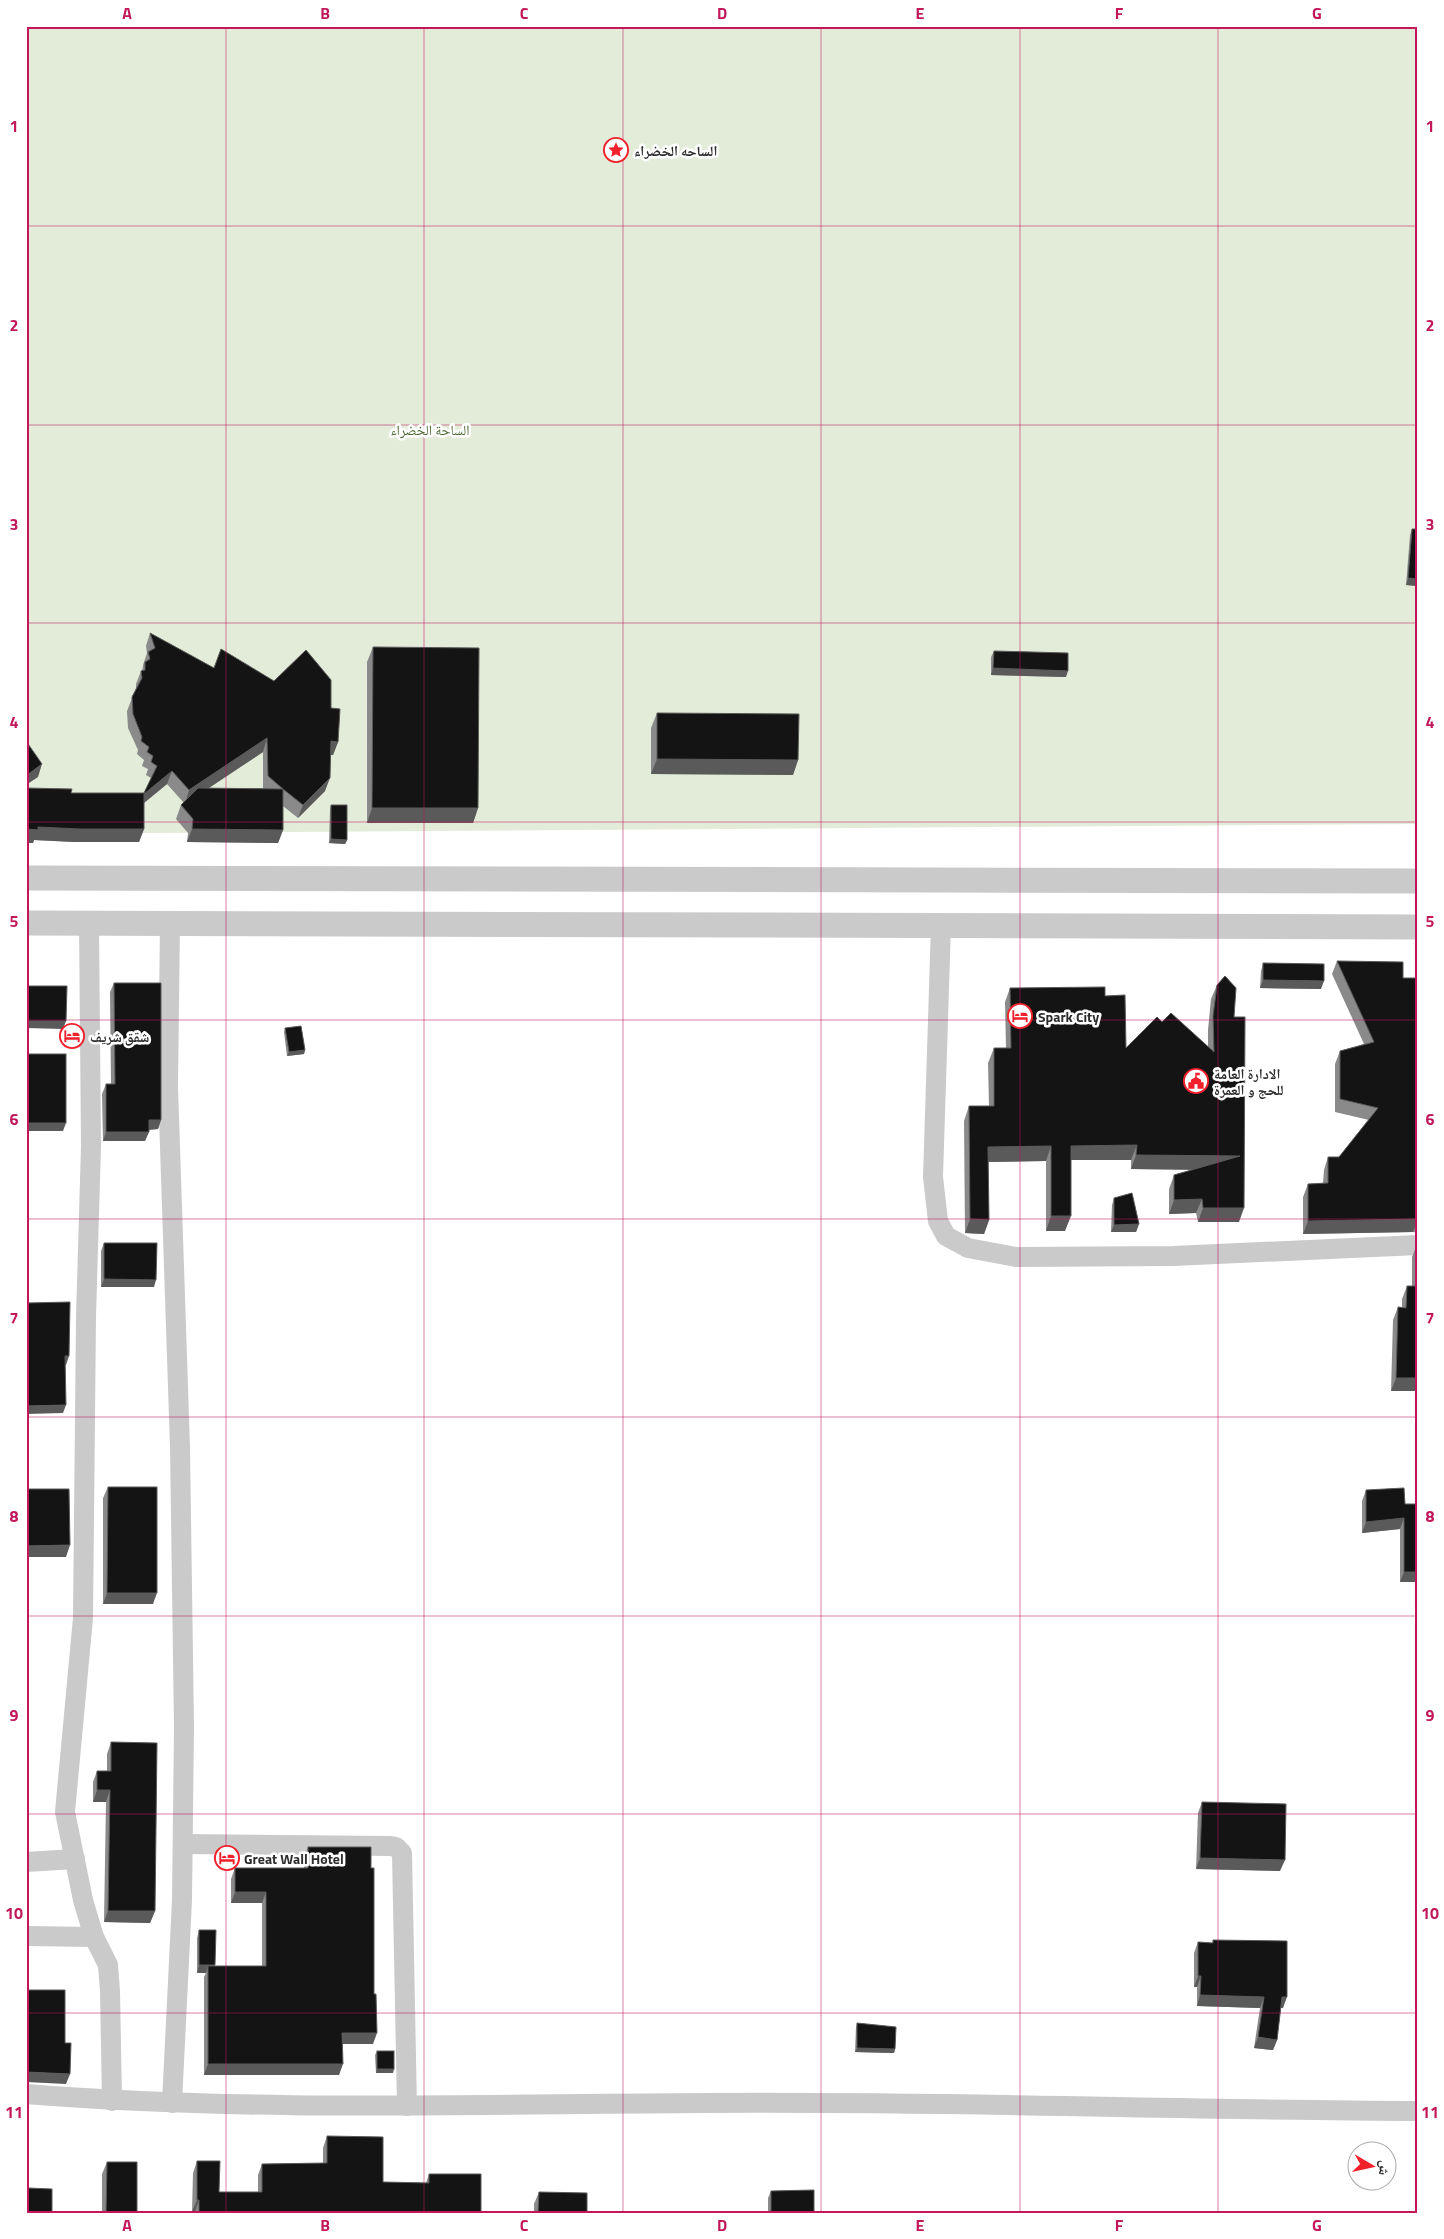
<svg xmlns="http://www.w3.org/2000/svg" width="1444" height="2239" font-family="'Titillium Web','Noto Naskh Arabic',sans-serif">
<style>
.green{fill:#e3ecd9}
.lines{fill:none;stroke-linecap:round;stroke-linejoin:round}
.minor{stroke:#cacaca;stroke-width:20}
.tertiary{stroke:#cacaca;stroke-width:25}
.wall{fill:#8a8a8a;fill-rule:evenodd}
.shaded-wall{fill:#5a5a5a}
.building{fill:#141414;stroke:#5a5a5a}
.grid{fill:none;stroke:#c2185b;stroke-width:1;stroke-opacity:0.55}
.labels{text-anchor:middle;dominant-baseline:central;stroke-width:5;stroke-linejoin:round;paint-order:stroke}
.poi-label{font-size:14px;font-weight:bold;fill:#2d2d2d;stroke:#fff;text-anchor:start}
.park-label{font-size:14px;fill:#4f6b37;stroke:#fff}
.neatline{fill:none;stroke:#c2185b;stroke-width:2}
.grid-label{font-size:16px;text-anchor:middle;font-weight:bold;fill:#c2185b}
</style>
<rect width="100%" height="100%" fill="#fff"/>
<!-- green -->
<polygon class="green" points="26,26 1418,26 1418,824 26,834"/>
<g class="lines">
<!-- minor -->
<g class="minor">
<polyline points="89,923 91,1146 86,1317 83,1618 65,1812 83,1900 94,1937 108,1965 110,1991 112,2101"/>
<polyline points="170,923 168,1087 180,1447 184,1726 182,1900 172,2103"/>
<polyline points="941,925 933,1177 938,1221 946,1236 968,1248 1016,1257 1173,1256 1418,1245"/>
<polyline points="183,1844 391,1846 396,1847 402,1853 407,2106"/>
<polyline points="26,1862 75,1859"/>
<polyline points="26,1936 94,1937"/>
<path d="M 26,2094 C 252,2112 478,2104 704,2103 C 942,2101 1180,2110 1418,2111"/>
</g>
<!-- tertiary -->
<g class="tertiary">
<polyline points="26,878 1418,881"/>
<polyline points="26,923 1418,927"/>
</g>
</g>
<!-- wall -->
<g class="wall">
<polygon points="1418,417 1418,447 1416,447 1417,419"/>
<polygon points="1412,529 1418,529 1418,586 1406,585 1410,535"/>
<path d="M 150,633 L 214,668 L 274,681 L 331,708 L 338,742 L 333,755 L 331,755 L 325,791 L 298,818 L 283,806 L 283,830 L 278,843 L 187,842 L 188,833 L 176,819 L 181,805 L 184,803 L 167,784 L 144,803 L 144,829 L 139,842 L 75,842 L 34,840 L 33,843 L 26,843 L 26,788 L 71,793 L 144,793 L 151,778 L 146,775 L 148,769 L 142,766 L 144,760 L 137,754 L 138,750 L 128,728 L 127,711 L 136,688 L 136,684 L 141,671 L 142,671 L 143,666 L 143,665 L 147,653 L 146,646 ZM 263,752 L 263,788 L 208,788 Z"/>
<polygon points="373,647 478,808 473,823 367,823 367,662"/>
<polygon points="994,651 1066,677 991,675 991,657"/>
<polygon points="657,713 798,760 793,775 651,774 651,728"/>
<polygon points="331,805 347,840 345,844 329,843 330,809"/>
<polygon points="1337,961 1403,978 1418,978 1418,1233 1413,1232 1303,1234 1303,1197 1308,1184 1323,1183 1324,1170 1328,1157 1339,1157 1369,1120 1335,1112 1335,1064 1340,1051 1364,1044 1332,974"/>
<polygon points="1263,963 1321,989 1260,988 1261,971"/>
<polygon points="114,983 161,1120 158,1129 149,1130 145,1141 103,1141 102,1094 106,1084 111,1084 110,992"/>
<polygon points="1217,985 1234,1017 1239,1222 1198,1222 1196,1213 1169,1214 1169,1189 1174,1175 1192,1170 1131,1169 1131,1160 1071,1160 1065,1231 1046,1231 1046,1161 988,1162 989,1220 984,1234 965,1233 964,1121 969,1106 989,1106 988,1063 994,1048 1006,1048 1005,1002 1010,988 1105,996 1126,1048 1162,1022 1208,1047 1208,1030 1211,999"/>
<polygon points="285,1028 305,1050 304,1054 287,1056 284,1032"/>
<polygon points="1114,1198 1139,1224 1136,1232 1111,1232 1112,1205"/>
<polygon points="104,1243 154,1287 101,1287 101,1251"/>
<polygon points="1417,1244 1418,1391 1391,1391 1393,1320 1398,1307 1402,1307 1402,1299 1407,1286 1412,1286 1412,1257"/>
<polygon points="108,1487 153,1604 103,1604 103,1498"/>
<polygon points="1366,1490 1405,1504 1418,1582 1400,1582 1400,1529 1362,1533 1362,1501"/>
<polygon points="111,1742 155,1911 150,1923 104,1922 106,1802 93,1802 93,1782 97,1771 107,1771 107,1754"/>
<polygon points="1202,1802 1280,1871 1196,1869 1198,1813"/>
<polygon points="308,1847 373,2044 342,2044 339,2075 204,2075 204,1977 206,1973 197,1973 197,1938 199,1930 215,1966 262,1966 262,1903 231,1903 231,1879 235,1868 304,1868 304,1858"/>
<polygon points="1213,1940 1283,2008 1281,2008 1277,2040 1273,2050 1254,2048 1260,2008 1197,2006 1197,1987 1194,1987 1194,1953 1198,1942 1212,1943"/>
<polygon points="857,2023 895,2049 894,2053 855,2052 856,2027"/>
<polygon points="377,2051 393,2073 376,2073 375,2055"/>
<polygon points="327,2136 383,2182 426,2183 429,2174 481,2213 195,2213 195,2212 192,2212 193,2173 197,2161 219,2192 258,2192 258,2175 262,2164 323,2163 323,2148"/>
<polygon points="107,2162 137,2213 102,2213 102,2174"/>
<polygon points="28,2188 52,2213 26,2213 26,2194"/>
<polygon points="771,2191 814,2213 768,2213 768,2198"/>
<polygon points="539,2192 587,2213 534,2213 534,2204"/>
</g>
<!-- shaded-wall -->
<g class="shaded-wall">
<polygon points="1408,578 1418,579 1418,586 1406,585"/>
<polygon points="993,668 1068,671 1066,677 991,675"/>
<polygon points="267,738 263,752 185,804 189,790"/>
<polygon points="331,741 338,742 333,755 327,755"/>
<polygon points="657,759 798,760 793,775 651,774"/>
<polygon points="42,764 38,777 26,785 26,776"/>
<polygon points="172,771 167,784 139,807 144,794"/>
<polygon points="330,778 325,791 298,818 303,805"/>
<polygon points="372,808 478,808 473,823 367,823"/>
<polygon points="38,827 144,829 139,842 75,842 34,840 33,843 26,843 26,829"/>
<polygon points="192,829 283,830 278,843 187,842"/>
<polygon points="331,839 347,840 345,844 329,843"/>
<polygon points="1263,980 1324,981 1321,989 1260,988"/>
<polygon points="26,1021 66,1021 63,1029 26,1028"/>
<polygon points="305,1050 304,1054 287,1056 289,1052"/>
<polygon points="149,1120 161,1120 158,1129 145,1130"/>
<polygon points="26,1123 66,1123 63,1131 26,1131"/>
<polygon points="106,1132 149,1132 145,1141 103,1141"/>
<polygon points="1137,1145 1131,1160 1065,1160 1071,1146"/>
<polygon points="1051,1146 1046,1161 983,1162 988,1147"/>
<polygon points="1136,1155 1240,1156 1235,1170 1131,1169"/>
<polygon points="1202,1199 1196,1213 1169,1214 1174,1200"/>
<polygon points="1203,1208 1244,1208 1239,1222 1198,1222"/>
<polygon points="1051,1216 1071,1216 1065,1231 1046,1231"/>
<polygon points="970,1219 989,1220 984,1234 965,1233"/>
<polygon points="1418,1219 1413,1232 1303,1234 1308,1221"/>
<polygon points="1139,1224 1136,1232 1111,1232 1114,1225"/>
<polygon points="104,1279 156,1280 154,1287 101,1287"/>
<polygon points="65,1356 69,1356 66,1365 62,1365"/>
<polygon points="1396,1378 1418,1378 1418,1391 1391,1391"/>
<polygon points="66,1405 63,1413 26,1414 26,1406"/>
<polygon points="1404,1518 1400,1529 1362,1533 1366,1522"/>
<polygon points="70,1545 66,1557 26,1557 26,1546"/>
<polygon points="1404,1572 1418,1572 1418,1582 1400,1582"/>
<polygon points="107,1593 157,1593 153,1604 103,1604"/>
<polygon points="97,1790 110,1790 106,1802 93,1802"/>
<polygon points="1200,1858 1285,1860 1280,1871 1196,1869"/>
<polygon points="235,1892 266,1892 262,1903 231,1903"/>
<polygon points="108,1911 155,1911 150,1923 104,1922"/>
<polygon points="199,1965 215,1965 213,1973 208,1966 206,1973 197,1973"/>
<polygon points="1198,1976 1201,1976 1197,1987 1194,1987"/>
<polygon points="1200,1995 1264,1997 1260,2008 1197,2006"/>
<polygon points="1282,1997 1287,1997 1283,2008 1279,2008"/>
<polygon points="342,2033 377,2033 373,2044 338,2044"/>
<polygon points="1258,2037 1277,2040 1273,2050 1254,2048"/>
<polygon points="857,2048 895,2049 894,2053 855,2052"/>
<polygon points="208,2064 343,2064 339,2075 204,2075"/>
<polygon points="377,2069 394,2069 393,2073 376,2073"/>
<polygon points="26,2072 70,2074 66,2084 26,2082"/>
<polygon points="197,2200 199,2200 195,2212 192,2212"/>
</g>
<!-- building -->
<g class="building">
<polygon points="1412,529 1418,529 1418,579 1408,578"/>
<polygon points="150,633 214,668 221,649 274,681 306,650 331,680 331,708 340,709 338,742 331,741 330,778 303,805 283,789 283,830 192,829 193,819 181,805 198,788 283,789 268,776 267,738 189,790 172,771 144,794 144,829 80,829 38,827 38,830 26,829 26,788 72,789 71,793 144,793 157,766 151,762 153,756 147,752 149,747 141,741 142,737 133,714 132,697 142,678 141,671 145,670 145,662 150,659 148,652 155,648"/>
<polygon points="373,647 479,648 478,808 372,808"/>
<polygon points="994,651 1068,653 1068,671 993,668"/>
<polygon points="657,713 799,714 798,760 657,759"/>
<polygon points="26,741 42,764 26,776"/>
<polygon points="331,805 347,805 347,840 331,839"/>
<polygon points="1337,961 1403,962 1403,978 1418,978 1418,1219 1308,1221 1308,1184 1328,1183 1328,1157 1339,1157 1378,1108 1340,1099 1340,1051 1374,1042"/>
<polygon points="1263,963 1324,964 1324,981 1263,980"/>
<polygon points="1225,976 1236,988 1234,1017 1245,1017 1244,1208 1203,1208 1202,1199 1174,1200 1174,1175 1240,1156 1136,1155 1137,1145 1071,1146 1071,1216 1051,1216 1051,1146 988,1147 989,1220 970,1219 969,1106 994,1106 994,1048 1011,1048 1010,988 1105,987 1105,996 1125,995 1126,1048 1157,1017 1162,1022 1171,1013 1214,1052 1213,1016 1217,985"/>
<polygon points="114,983 161,983 161,1120 149,1120 149,1132 106,1132 106,1084 115,1084"/>
<polygon points="26,986 67,986 66,1021 26,1021"/>
<polygon points="301,1026 305,1050 289,1052 285,1028"/>
<rect x="26" y="1054" width="40" height="69"/>
<polygon points="1132,1193 1139,1224 1114,1225 1114,1198"/>
<polygon points="104,1243 157,1243 156,1280 104,1279"/>
<polygon points="1417,1244 1418,1378 1396,1378 1398,1307 1406,1308 1407,1286 1416,1286"/>
<polygon points="70,1302 69,1356 65,1356 66,1405 26,1406 26,1303"/>
<polygon points="108,1487 157,1487 157,1593 107,1593"/>
<polygon points="1404,1488 1405,1504 1418,1504 1418,1572 1404,1572 1404,1518 1366,1522 1366,1490"/>
<polygon points="26,1489 69,1489 70,1545 26,1546"/>
<polygon points="111,1742 157,1743 155,1911 108,1911 110,1790 97,1790 97,1771 111,1771"/>
<polygon points="1202,1802 1286,1804 1285,1860 1200,1858"/>
<polygon points="308,1847 371,1847 371,1868 374,1868 374,1994 376,1994 377,2033 342,2033 343,2064 208,2064 208,1966 266,1966 266,1892 235,1892 235,1868 308,1868"/>
<polygon points="199,1930 216,1930 215,1965 199,1965"/>
<polygon points="1213,1940 1287,1941 1287,1997 1282,1997 1277,2040 1258,2037 1264,1997 1200,1995 1201,1976 1198,1976 1198,1942 1213,1943"/>
<polygon points="26,1990 65,1990 65,2043 71,2043 70,2074 26,2072"/>
<polygon points="857,2023 896,2027 895,2049 857,2048"/>
<rect x="377" y="2051" width="17" height="18"/>
<polygon points="327,2136 383,2137 383,2182 429,2183 429,2174 481,2174 481,2213 199,2213 199,2200 197,2200 197,2161 220,2161 219,2192 262,2192 262,2164 327,2163"/>
<polygon points="107,2162 137,2162 137,2213 106,2213"/>
<polygon points="28,2188 52,2189 52,2213 28,2213"/>
<polygon points="814,2190 814,2213 771,2213 771,2191"/>
<polygon points="539,2192 587,2193 587,2213 538,2213"/>
</g>
<!-- grid -->
<path class="grid" d="M 226,26 L 226,2213M 424,26 L 424,2213M 623,26 L 623,2213M 821,26 L 821,2213M 1020,26 L 1020,2213M 1218,26 L 1218,2213M 26,226 L 1418,226M 26,425 L 1418,425M 26,623 L 1418,623M 26,822 L 1418,822M 26,1020 L 1418,1020M 26,1219 L 1418,1219M 26,1417 L 1418,1417M 26,1616 L 1418,1616M 26,1814 L 1418,1814M 26,2013 L 1418,2013"/>
<!-- icons -->
<defs>
<symbol id="sight-ring" viewBox="-11 -11 22 22"><circle r="9.5" fill="#fff" stroke="#f1212c" stroke-width="1.5"/><path d="M0-6L1.8-2.2L6-1.7L2.9 1.2L3.7 5.4L0 3.3L-3.7 5.4L-2.9 1.2L-6-1.7L-1.8-2.2Z" fill="#f1212c"/></symbol>
<symbol id="hotel-ring" viewBox="-11 -11 22 22"><circle r="9.5" fill="#fff" stroke="#f1212c" stroke-width="1.5"/><path d="M-6-4.5h1.5V1H6V5H4.5V3h-9V5H-6ZM-4 0a1.8 1.8 0 1 1 3.6 0ZM.5 0V-2.5h3Q6-2.5 6 0Z" fill="#f1212c"/></symbol>
<symbol id="civic-ring" viewBox="-11 -11 22 22"><circle r="9.5" fill="#fff" stroke="#f1212c" stroke-width="1.5"/><path d="M-.6-6.5H3V-4.5H.6V-3L4-1V1h2V6H-6V1h2V-1L-.6-3ZM-1.2 2.5V6h2.4V2.5Z" fill="#f1212c"/></symbol>
</defs>
<g fill-rule="evenodd">
<use href="#sight-ring" x="602" y="136" width="28" height="28"/>
<use href="#hotel-ring" x="1006" y="1002" width="28" height="28"/>
<use href="#hotel-ring" x="58" y="1022" width="28" height="28"/>
<use href="#civic-ring" x="1182" y="1067" width="28" height="28"/>
<use href="#hotel-ring" x="213" y="1844" width="28" height="28"/>
</g>
<g class="labels">
<!-- poi labels -->
<g class="poi-label">
<text x="634" y="150">الساحه الخضراء</text>
<text x="1038" y="1016">Spark City</text>
<text x="90" y="1036">شقق شريف</text>
<text x="1214" y="1073">الادارة العامة<tspan x="1214" dy="16">للحج و العمرة</tspan></text>
<text x="244" y="1858">Great Wall Hotel</text>
</g>
<!-- park labels -->
<g class="park-label">
<text x="430" y="429">الساحة الخضراء</text>
</g>
</g>
<!-- border -->
<rect width="1444" height="2239" fill="none" stroke="#ffffff" stroke-width="55"/>
<!-- north arrow -->
<g transform="translate(1372 2166) rotate(99)"><circle r="24" fill="#ffffff" stroke="#ababab"/>
<path d="M0-4L9 19L0 12L-9 19Z" fill="#f1212c"/>
<text y="-8" font-size="14" font-weight="bold" text-anchor="middle" fill="#2d2d2d">ش</text>
</g>
<rect x="28" y="28" width="1388" height="2184" class="neatline"/>
<g class="grid-label">
<text x="127" y="19">A</text>
<text x="325" y="19">B</text>
<text x="524" y="19">C</text>
<text x="722" y="19">D</text>
<text x="920" y="19">E</text>
<text x="1119" y="19">F</text>
<text x="1317" y="19">G</text>
<text x="14" y="132">1</text>
<text x="1430" y="132">1</text>
<text x="14" y="331">2</text>
<text x="1430" y="331">2</text>
<text x="14" y="530">3</text>
<text x="1430" y="530">3</text>
<text x="14" y="728">4</text>
<text x="1430" y="728">4</text>
<text x="14" y="927">5</text>
<text x="1430" y="927">5</text>
<text x="14" y="1125">6</text>
<text x="1430" y="1125">6</text>
<text x="14" y="1324">7</text>
<text x="1430" y="1324">7</text>
<text x="14" y="1522">8</text>
<text x="1430" y="1522">8</text>
<text x="14" y="1721">9</text>
<text x="1430" y="1721">9</text>
<text x="14" y="1919">10</text>
<text x="1430" y="1919">10</text>
<text x="14" y="2118">11</text>
<text x="1430" y="2118">11</text>
<text x="127" y="2231">A</text>
<text x="325" y="2231">B</text>
<text x="524" y="2231">C</text>
<text x="722" y="2231">D</text>
<text x="920" y="2231">E</text>
<text x="1119" y="2231">F</text>
<text x="1317" y="2231">G</text>
</g>
</svg>
